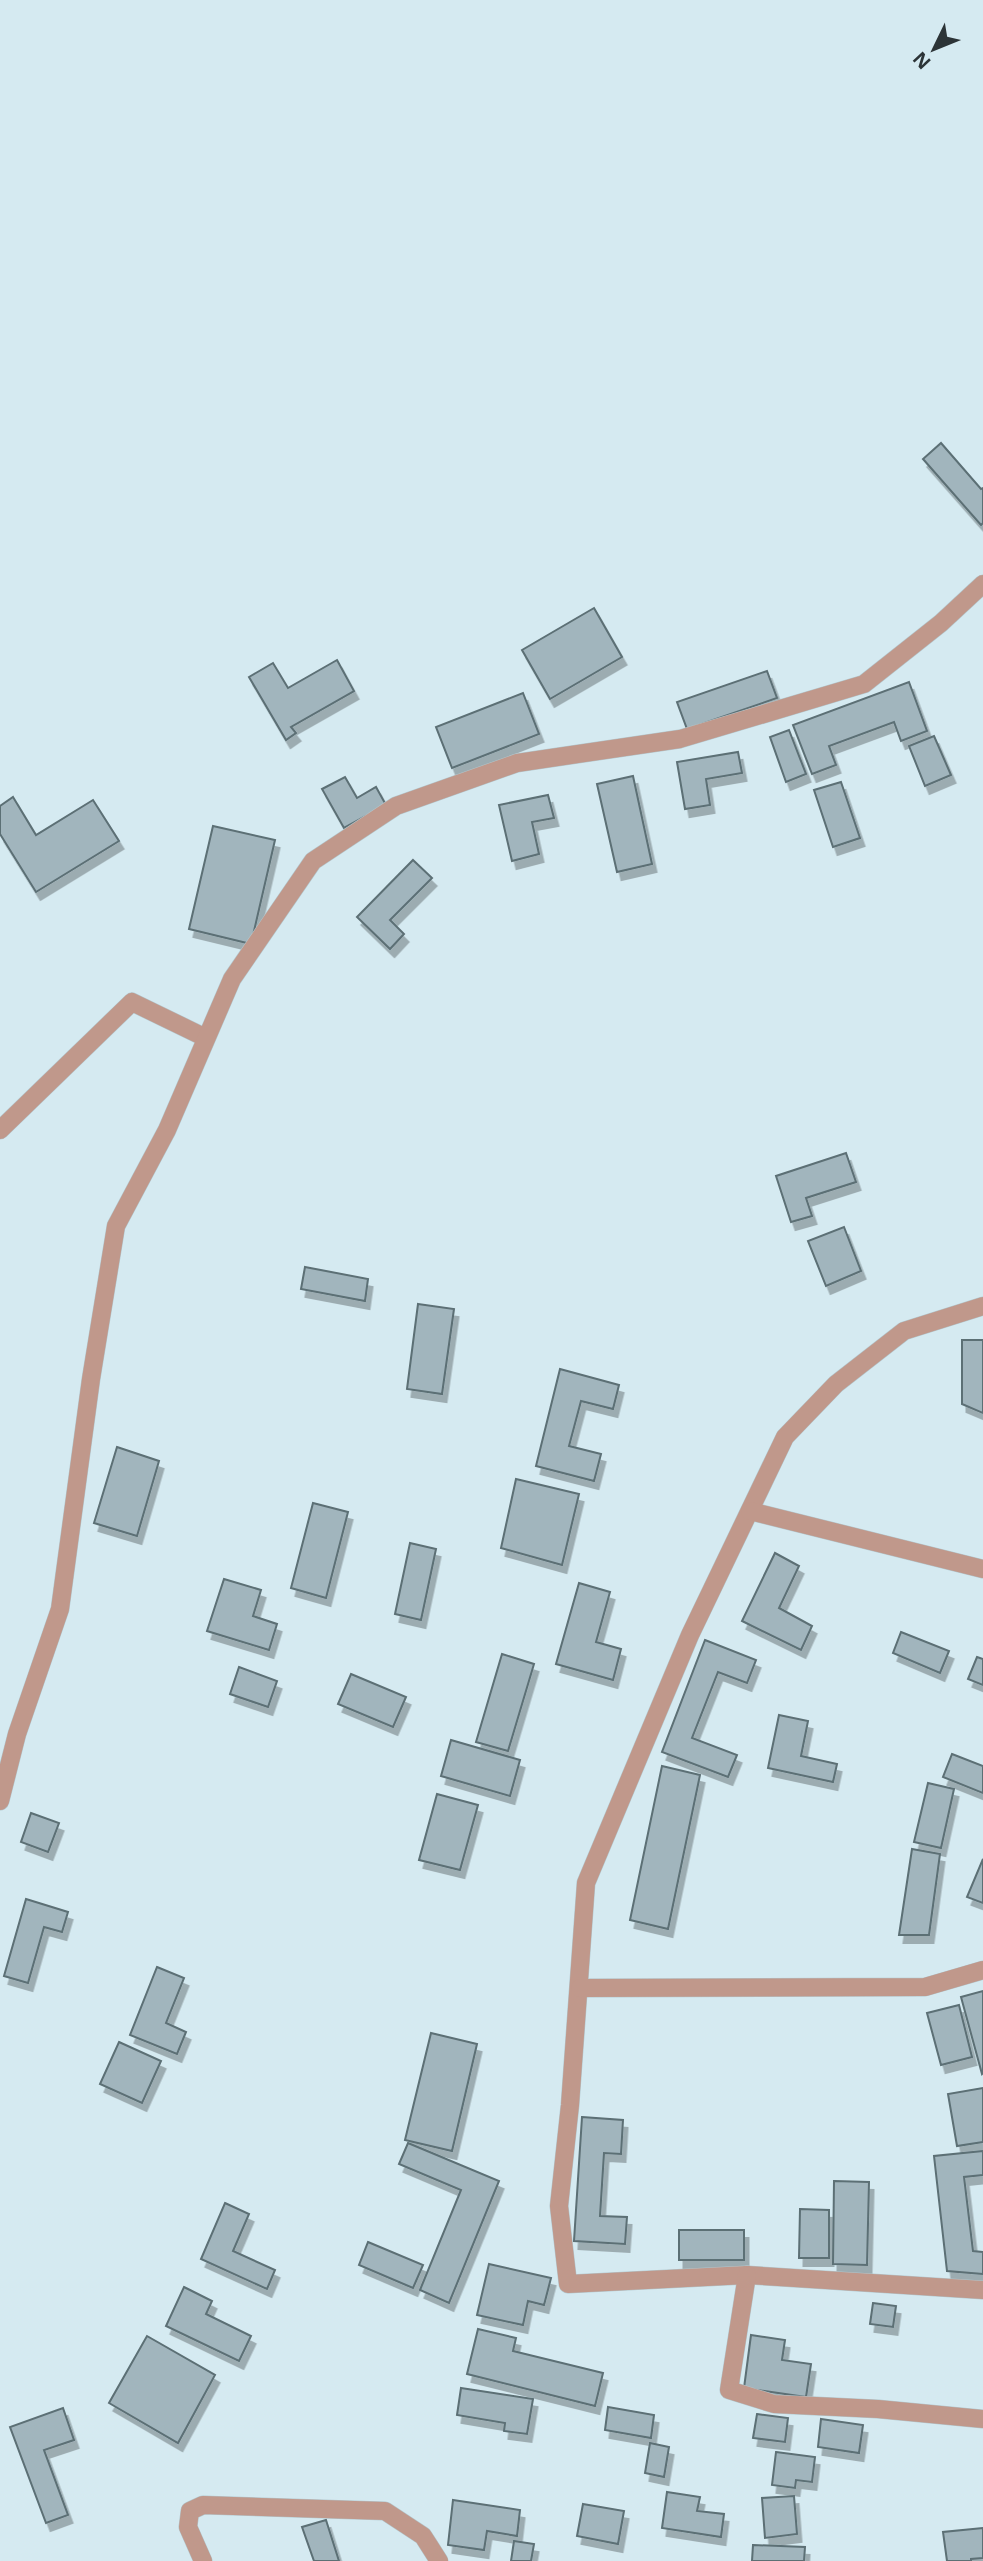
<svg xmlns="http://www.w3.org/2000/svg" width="983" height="2561" font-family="'Open Sans',sans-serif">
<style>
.building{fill:#a1b5bd;stroke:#5c6f75;stroke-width:2;filter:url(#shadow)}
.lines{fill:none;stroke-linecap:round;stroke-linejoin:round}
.minor-casing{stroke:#b3c6cc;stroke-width:19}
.minor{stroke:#c0988b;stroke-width:18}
</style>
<defs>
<filter id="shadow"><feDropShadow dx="4.5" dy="8" stdDeviation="0" flood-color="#0004"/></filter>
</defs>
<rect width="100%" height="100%" fill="#d5eaf1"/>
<!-- building -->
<g class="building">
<polygon points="941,443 981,489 983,488 983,523 981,525 923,459"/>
<polygon points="594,608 622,657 550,699 522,650"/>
<polygon points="337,660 354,691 291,727 296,733 286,740 249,677 273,663 288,688"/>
<polygon points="767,671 777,698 687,729 677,702"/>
<polygon points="909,682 927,731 901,741 894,722 829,746 836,765 812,774 793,725"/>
<polygon points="523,693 539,734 452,768 436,727"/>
<polygon points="789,730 806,774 786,782 770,737"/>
<polygon points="934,736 951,775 925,786 909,746"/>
<polygon points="738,752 742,773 706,779 710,805 685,809 677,762"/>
<polygon points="633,776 652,864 617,872 597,784"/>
<polygon points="345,777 357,798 376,787 386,805 344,828 322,789"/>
<polygon points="841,782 860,838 833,847 814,790"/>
<polygon points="548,795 554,818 532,822 539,854 512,861 499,805"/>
<polygon points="13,797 36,835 93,800 119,841 36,892 0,834 0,806"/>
<polygon points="213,826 275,840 251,944 189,929"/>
<polygon points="413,860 432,878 390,920 404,934 390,949 357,917"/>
<polygon points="846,1153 856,1182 806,1198 812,1216 791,1222 776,1176"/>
<polygon points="844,1227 861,1271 826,1286 808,1241"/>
<polygon points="305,1267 368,1279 365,1301 301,1289"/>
<polygon points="418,1304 454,1309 442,1394 407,1389"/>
<polygon points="962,1340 983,1340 983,1413 962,1404"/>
<polygon points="560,1369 619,1385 613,1409 581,1401 569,1446 601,1454 594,1481 536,1466"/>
<polygon points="117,1447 159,1461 137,1536 94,1523"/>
<polygon points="516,1479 579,1494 562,1565 501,1548"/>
<polygon points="313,1503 348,1512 326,1598 291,1588"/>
<polygon points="410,1543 436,1549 421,1620 395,1614"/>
<polygon points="775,1553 799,1566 779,1608 812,1626 801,1650 742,1621"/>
<polygon points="224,1579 261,1590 253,1616 277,1624 269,1650 207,1631"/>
<polygon points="579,1583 610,1592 596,1642 621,1649 613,1680 556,1664"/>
<polygon points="901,1632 949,1651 940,1673 893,1653"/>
<polygon points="705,1640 756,1660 747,1683 718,1672 692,1738 737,1755 728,1777 662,1752"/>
<polygon points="502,1654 534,1664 508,1751 476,1742"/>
<polygon points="977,1657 983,1659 983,1685 968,1679"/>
<polygon points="239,1667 277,1681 268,1707 230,1694"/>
<polygon points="351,1674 406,1697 393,1727 338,1704"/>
<polygon points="779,1715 808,1721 801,1756 837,1764 833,1782 768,1768"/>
<polygon points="451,1740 520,1760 510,1796 441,1776"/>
<polygon points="952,1754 983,1766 983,1793 943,1777"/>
<polygon points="662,1766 700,1775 668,1929 630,1920"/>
<polygon points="928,1783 954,1789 941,1848 914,1842"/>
<polygon points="437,1794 478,1805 460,1870 419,1860"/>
<polygon points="31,1813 59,1823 48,1852 21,1842"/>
<polygon points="912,1849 940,1854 929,1935 899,1935"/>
<polygon points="983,1859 983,1903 967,1897"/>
<polygon points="26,1899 68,1912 62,1932 44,1927 28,1983 4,1976"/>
<polygon points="157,1967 184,1978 166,2023 186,2032 177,2054 130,2035"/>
<polygon points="983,1991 983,2073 982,2074 961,1997"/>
<polygon points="959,2005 972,2057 941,2065 927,2013"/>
<polygon points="431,2033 477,2044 452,2151 405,2140"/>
<polygon points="119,2042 161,2061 142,2103 100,2084"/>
<polygon points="983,2088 983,2142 957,2146 948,2094"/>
<polygon points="582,2117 623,2120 621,2154 604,2153 600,2216 627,2217 625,2244 574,2241"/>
<polygon points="408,2143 499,2181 449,2303 420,2290 461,2190 399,2164"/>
<polygon points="983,2151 983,2175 964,2177 973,2251 983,2252 983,2274 947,2271 934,2156"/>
<polygon points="834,2181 869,2182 867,2265 833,2264"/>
<polygon points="225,2203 249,2214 233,2251 275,2270 267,2289 201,2259"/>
<polygon points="800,2209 829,2210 829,2258 799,2258"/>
<rect x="679" y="2230" width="65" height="30"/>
<polygon points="368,2242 423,2265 413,2288 359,2265"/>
<polygon points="489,2264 551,2278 544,2305 528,2301 523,2325 477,2315"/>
<polygon points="184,2287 212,2301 206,2314 251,2336 239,2361 166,2326"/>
<polygon points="873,2303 896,2306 893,2327 870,2324"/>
<polygon points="478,2329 516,2338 513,2351 603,2373 595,2406 467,2374"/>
<polygon points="751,2335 785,2340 782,2360 811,2364 806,2397 744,2388"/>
<polygon points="147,2336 215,2375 178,2443 109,2403"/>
<polygon points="461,2388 533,2399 527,2434 504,2431 505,2423 457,2415"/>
<polygon points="608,2407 654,2415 651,2438 605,2430"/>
<polygon points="63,2408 74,2440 44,2450 68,2515 46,2523 10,2427"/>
<polygon points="757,2414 788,2418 785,2442 753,2438"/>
<polygon points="821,2419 863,2425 859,2453 818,2447"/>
<polygon points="650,2443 669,2447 664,2477 645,2473"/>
<polygon points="776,2452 815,2457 812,2482 796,2480 795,2488 772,2485"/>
<polygon points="667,2492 700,2497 697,2511 724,2514 721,2537 662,2528"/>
<polygon points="794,2496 797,2534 765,2538 762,2498"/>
<polygon points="453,2500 520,2510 517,2536 487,2531 484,2550 448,2545"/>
<polygon points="583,2504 624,2511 618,2544 577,2536"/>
<polygon points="326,2520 339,2561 314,2561 302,2527"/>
<polygon points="983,2528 983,2558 971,2559 971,2561 947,2561 943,2532"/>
<polygon points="514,2541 534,2544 531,2561 511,2561"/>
<polygon points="753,2545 805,2547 804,2561 752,2561"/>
</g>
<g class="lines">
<defs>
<g id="minor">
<polyline points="0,1130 132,1002 206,1038"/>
<polyline points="983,1306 904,1331 836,1384 785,1437 690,1635 586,1883 570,2105 559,2206 568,2284 747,2275 983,2290"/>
<polyline points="750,1511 983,1569"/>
<polyline points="0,1801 17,1734 60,1609 91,1379 116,1226 167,1130 232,979 313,861 396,806 517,763 680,739 864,684 941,623 983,584"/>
<polyline points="580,1988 925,1987 983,1970"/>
<polyline points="747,2275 729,2390 774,2404 878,2409 983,2419"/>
<polyline points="203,2561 188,2527 190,2511 203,2505 385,2511 423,2536 439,2561"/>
</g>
</defs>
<!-- minor casing -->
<use href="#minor" class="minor-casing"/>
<!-- minor -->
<use href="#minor" class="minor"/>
</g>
<!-- north arrow -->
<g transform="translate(934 49) rotate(227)" stroke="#d5eaf1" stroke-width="5" paint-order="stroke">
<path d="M0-5L12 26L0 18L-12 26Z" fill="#2c3437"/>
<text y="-10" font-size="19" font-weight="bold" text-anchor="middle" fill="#2c3437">N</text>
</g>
</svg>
